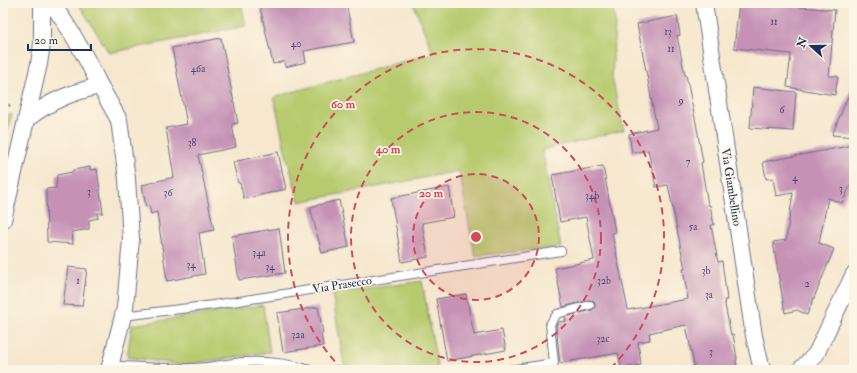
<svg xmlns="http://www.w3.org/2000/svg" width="857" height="373" font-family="'IM FELL Double Pica',serif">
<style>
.green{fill:#b7cb6e;stroke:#697d66}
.building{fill:#c592b6}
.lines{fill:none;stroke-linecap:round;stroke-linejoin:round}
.lane-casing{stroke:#686f85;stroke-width:10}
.street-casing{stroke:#686f85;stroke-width:18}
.path{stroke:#686f85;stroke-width:2.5;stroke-dasharray:3 3;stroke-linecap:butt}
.lane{stroke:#fff;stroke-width:8}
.street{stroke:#fff;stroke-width:16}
.ring{fill:none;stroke:#d1495b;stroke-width:2;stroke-dasharray:7 5}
.labels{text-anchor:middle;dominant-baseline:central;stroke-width:3.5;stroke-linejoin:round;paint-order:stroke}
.number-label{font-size:10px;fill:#464874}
.street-label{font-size:12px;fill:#1b2f5e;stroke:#fcf5e5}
.centre{fill:#d1495b;stroke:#fcf5e5;stroke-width:2}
.ring-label{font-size:12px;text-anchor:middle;font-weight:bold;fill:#d1495b;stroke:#fcf5e5;stroke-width:3.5;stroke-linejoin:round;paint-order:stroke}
</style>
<rect width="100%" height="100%" fill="#fcf5e5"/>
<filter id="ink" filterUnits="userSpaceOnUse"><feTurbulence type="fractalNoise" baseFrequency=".025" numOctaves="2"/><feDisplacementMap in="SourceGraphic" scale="8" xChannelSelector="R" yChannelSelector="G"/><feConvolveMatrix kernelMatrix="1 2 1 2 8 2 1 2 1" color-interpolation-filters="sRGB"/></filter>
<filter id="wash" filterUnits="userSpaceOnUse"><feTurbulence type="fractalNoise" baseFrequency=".012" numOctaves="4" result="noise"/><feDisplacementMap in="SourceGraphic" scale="16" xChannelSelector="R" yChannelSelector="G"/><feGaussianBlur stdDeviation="0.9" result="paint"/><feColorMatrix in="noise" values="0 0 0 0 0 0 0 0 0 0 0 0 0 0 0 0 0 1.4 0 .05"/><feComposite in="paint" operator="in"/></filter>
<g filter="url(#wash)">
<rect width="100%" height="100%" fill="#f6e7ce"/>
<!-- green -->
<g class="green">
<polygon points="78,3 241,3 246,26 109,53"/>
<polygon points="413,3 612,3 615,22 612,78 624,130 542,150 561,247 475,256 459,171 299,202 285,150 274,97 433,53"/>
<polygon points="12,114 3,148 3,117"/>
<polygon points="422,281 438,370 345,370 332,294"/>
<polygon points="263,305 270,352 182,365 127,357 132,325"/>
</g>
<g id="blocks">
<!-- building -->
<g class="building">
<polygon points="259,3 346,3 354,42 304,51 306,62 285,67 284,61 273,64"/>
<polygon points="739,3 758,3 835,10 829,76 838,76 835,95 787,87 791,54 734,48"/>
<polygon points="677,16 680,35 677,36 685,75 686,75 696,123 703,162 701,163 708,205 710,205 714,225 711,225 718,262 722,261 727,300 724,300 731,335 733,334 737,359 736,360 737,370 695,370 686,325 649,333 650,340 638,342 641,365 621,368 618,353 560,363 556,325 558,322 566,321 565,317 592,310 595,307 595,304 594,301 589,300 563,307 555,268 594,260 586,217 560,222 552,175 603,166 615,232 612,233 628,310 688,299 683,269 685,269 668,185 656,187 648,150 632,153 629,134 657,128 637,24"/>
<polygon points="221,38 238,123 232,124 236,147 198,155 214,230 199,233 205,274 167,281 157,212 151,214 149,206 146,207 142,185 174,177 166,128 187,124 172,48"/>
<polygon points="854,82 854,137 832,135"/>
<polygon points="753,87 796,92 793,131 750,128"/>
<polygon points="854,145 854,188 850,186 842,203 828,198 819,243 834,249 807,315 797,310 785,313 773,242 786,240 793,193 776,196 773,178 766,179 763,162"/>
<polygon points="278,152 286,189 244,199 240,183 238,183 233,162"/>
<polygon points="90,167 90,170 97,169 103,213 97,213 98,218 89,220 89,229 72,232 73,244 47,242 46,189 56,188 57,175 72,172 73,170"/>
<polygon points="449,187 454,217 422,223 428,257 402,262 391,198"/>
<polygon points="339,200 349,247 322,253 310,207"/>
<polygon points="279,228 285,273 239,280 232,236"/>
<polygon points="68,267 87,269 82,306 63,305"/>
<polygon points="466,294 474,335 502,330 506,350 447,361 436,299"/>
<polygon points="318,307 323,333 321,334 323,346 283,352 277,313"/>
</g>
</g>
</g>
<g filter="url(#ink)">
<use href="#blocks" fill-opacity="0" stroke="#686f85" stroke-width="1"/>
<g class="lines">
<defs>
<g id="lane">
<polyline points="123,316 213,305 561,251"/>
<path d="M 110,365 C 138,367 165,369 193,368 C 210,368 227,363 244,362 C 266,361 289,363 310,370"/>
<polyline points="509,370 554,363 550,324 557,314 590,305"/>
</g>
<g id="street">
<polyline points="704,3 754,336 762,370"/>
<polyline points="100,86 119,120 127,179 131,239 125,308 109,370"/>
<path d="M 27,119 C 50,101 72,92 100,86 C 86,57 71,28 51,3"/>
<polyline points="3,220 39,64 42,44 42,3"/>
<polyline points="800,370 816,354 854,274"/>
</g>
</defs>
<!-- lane casing -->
<use href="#lane" class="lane-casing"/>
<!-- street casing -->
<use href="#street" class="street-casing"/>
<!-- path -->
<polyline class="path" points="3,108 10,105"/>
<!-- lane -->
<use href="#lane" class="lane"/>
<!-- street -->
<use href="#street" class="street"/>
</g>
</g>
<!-- distance rings -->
<circle cx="476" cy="237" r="63" fill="#d1495b" fill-opacity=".12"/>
<g class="ring">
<circle cx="476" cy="237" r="63"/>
<circle cx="476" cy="237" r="125"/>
<path d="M343 370A188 188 0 1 1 609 370"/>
</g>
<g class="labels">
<!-- number labels -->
<g class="number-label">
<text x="774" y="22">11</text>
<text x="668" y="32">13</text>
<text x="296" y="44">40</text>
<text x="671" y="49">11</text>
<text x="198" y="69">46a</text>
<text x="681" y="101">9</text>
<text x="782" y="110">6</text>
<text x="192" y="143">38</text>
<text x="688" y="162">7</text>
<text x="795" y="178">4</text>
<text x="841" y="189">3</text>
<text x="89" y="192">3</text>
<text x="168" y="193">36</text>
<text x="592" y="196">34b</text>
<text x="693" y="227">5a</text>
<text x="259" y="253">34a</text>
<text x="191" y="265">34</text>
<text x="270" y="267">34</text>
<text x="706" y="271">3b</text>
<text x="78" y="281">1</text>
<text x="604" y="281">32b</text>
<text x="807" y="284">2</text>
<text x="709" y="295">3a</text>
<text x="298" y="335">32a</text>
<text x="603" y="339">32c</text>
<text x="711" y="352">3</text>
</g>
<!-- street labels -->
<g class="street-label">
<text transform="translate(731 187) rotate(81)">Via Giambellino</text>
<text transform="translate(342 285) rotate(-9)">Via Prasecco</text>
</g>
</g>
<circle cx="476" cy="237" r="6" class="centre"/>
<g class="ring-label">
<text x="343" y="108">60 m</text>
<text x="388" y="153">40 m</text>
<text x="431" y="197">20 m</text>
</g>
<!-- margin -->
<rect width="857" height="373" fill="none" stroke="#fcf5e5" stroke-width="16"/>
<!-- north arrow -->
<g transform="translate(811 46) rotate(291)" stroke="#fcf5e5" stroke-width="3" paint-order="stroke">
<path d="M0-3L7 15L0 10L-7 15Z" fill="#1b2f5e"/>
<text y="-6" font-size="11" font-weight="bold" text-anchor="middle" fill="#1b2f5e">N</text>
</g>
<!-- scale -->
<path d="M28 44v6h63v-6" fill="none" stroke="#1b2f5e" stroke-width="2"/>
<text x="34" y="44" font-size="12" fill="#1b2f5e" stroke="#fcf5e5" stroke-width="3" paint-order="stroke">20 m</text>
</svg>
